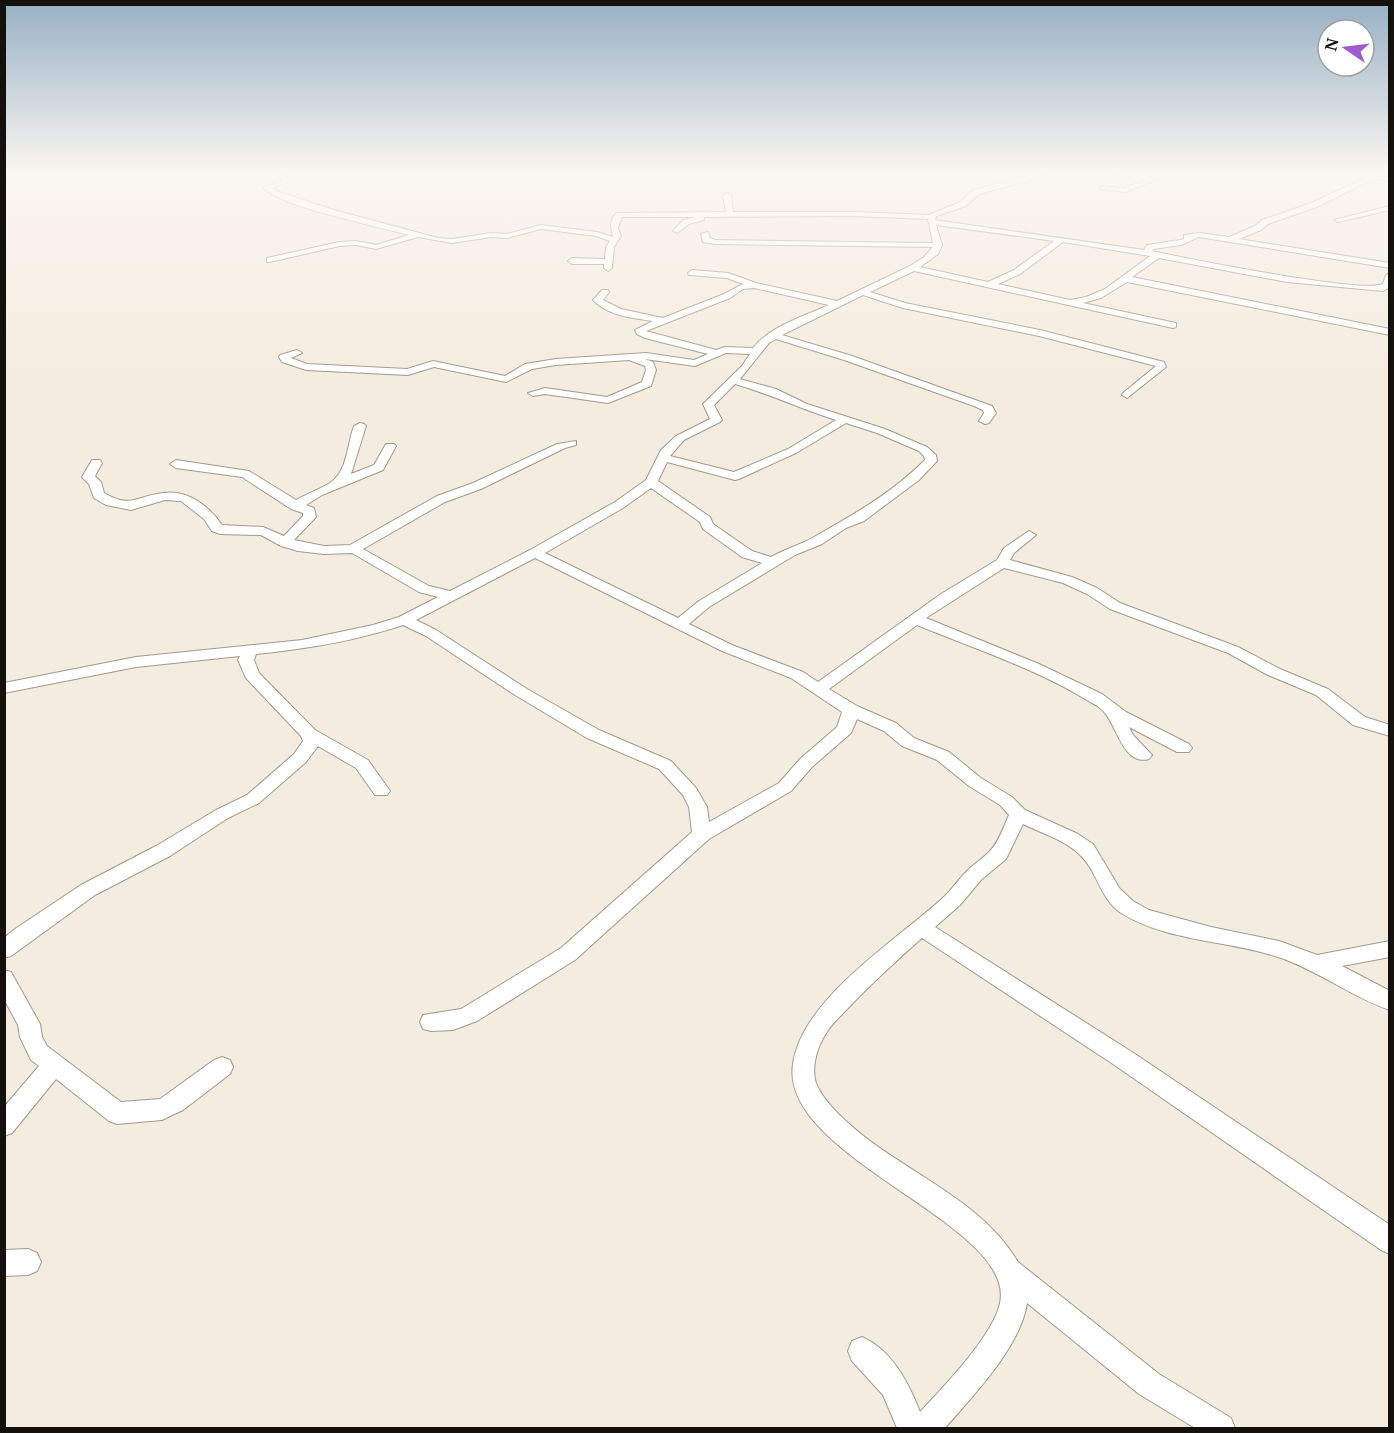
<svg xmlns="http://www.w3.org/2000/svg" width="1394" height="1433" font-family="'Noto Serif',serif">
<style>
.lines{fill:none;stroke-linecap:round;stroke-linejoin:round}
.minor-casing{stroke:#a1998e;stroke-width:2}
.minor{fill:#fff;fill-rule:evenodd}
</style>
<rect width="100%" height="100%" fill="#f4ecdf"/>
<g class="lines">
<defs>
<g id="minor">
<path d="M 278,173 L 285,173 L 288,182 L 272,188 L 279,192 L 334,210 L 438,238 L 452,239 L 491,233 L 507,234 L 541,225 L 597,232 L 613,237 C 611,229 609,219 617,213 L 726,212 L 723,195 L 727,193 L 731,195 L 733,212 L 854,212 L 929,215 L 960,202 L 973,190 L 1043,173 L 1056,173 L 979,194 L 966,206 L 936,216 L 935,220 L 1144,250 L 1147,245 L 1180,240 L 1184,239 L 1184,235 L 1199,233 L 1229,237 L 1255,226 L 1262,220 L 1311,203 L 1365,178 L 1359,176 L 1359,174 L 1390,177 L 1390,181 L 1373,179 L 1317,207 L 1268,224 L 1261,230 L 1239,239 L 1390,263 L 1390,268 L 1199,237 L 1181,245 L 1153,249 L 1152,251 C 1184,258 1364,294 1383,284 L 1386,275 L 1390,273 L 1390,287 L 1383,291 L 1287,282 L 1159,258 L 1132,277 L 1390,329 L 1390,335 L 1127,282 L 1101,298 L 1083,303 L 1176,323 L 1176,327 L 1173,328 L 914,271 L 870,292 L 905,303 L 1040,330 L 1164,362 L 1166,367 L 1127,398 L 1122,395 L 1123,393 L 1156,366 L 1039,336 L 903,308 L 863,295 L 782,335 L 852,356 L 992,406 L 996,413 L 989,423 L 985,424 L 979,421 L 984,413 L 983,410 L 974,406 L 844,360 L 776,339 L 769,343 L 740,379 L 776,389 L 807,404 L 885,429 L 927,447 L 936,455 L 937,461 L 919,480 L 864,521 L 846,528 L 822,544 L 795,555 L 709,607 L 689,624 L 732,645 L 803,672 L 818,682 L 941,594 L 997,560 L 1004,548 L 1029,531 L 1036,535 L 1014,553 L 1010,560 L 1072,577 L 1097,588 L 1120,603 L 1238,647 L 1280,669 L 1328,689 L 1365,717 L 1390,725 L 1390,736 L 1353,725 L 1316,695 L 1268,675 L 1228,653 L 1110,609 L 1087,594 L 1063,583 L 1004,568 L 926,618 L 1039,664 L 1102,694 L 1126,712 L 1189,744 L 1192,748 L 1189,752 L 1177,752 L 1129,727 L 1133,735 L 1152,755 L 1149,759 C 1124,766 1117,727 1105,713 C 1102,709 1095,704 1090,702 C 1039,670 973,648 917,625 L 829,689 L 857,706 L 896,723 L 914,738 L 949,752 L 981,778 L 1012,797 L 1025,810 L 1078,834 L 1093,844 L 1120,889 L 1133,901 L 1149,910 L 1211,927 L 1279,941 L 1317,955 L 1390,941 L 1390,957 L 1342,966 L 1390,991 L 1390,1010 C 1351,997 1318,970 1278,957 C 1227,940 1168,942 1121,913 C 1099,898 1098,871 1079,854 C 1065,840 1041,833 1023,824 L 1006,859 L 981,880 L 960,905 L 935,927 L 1132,1052 L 1390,1225 L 1390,1254 L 1381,1250 L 1116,1066 L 922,938 C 896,961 872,983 849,1007 C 841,1016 831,1024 825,1035 C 817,1048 811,1068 816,1083 C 822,1098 835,1111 847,1122 C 900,1171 980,1197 1018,1262 L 1159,1374 L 1231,1418 L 1235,1428 L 1195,1428 L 1139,1394 L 1027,1303 C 1021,1346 973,1396 945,1428 L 897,1428 L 883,1395 L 852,1361 L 848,1351 L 852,1341 L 862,1337 C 892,1350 909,1383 920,1412 C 944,1386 989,1340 999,1307 C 1025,1226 778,1159 793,1064 C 802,998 899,939 945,896 C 953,888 959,879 966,872 C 973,864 983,859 990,851 C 999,842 1004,826 1009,815 L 1000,805 L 969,786 L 937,760 L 902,746 L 884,731 L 857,719 L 851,733 L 812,767 L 791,791 L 709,839 L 575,960 L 477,1021 L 453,1030 L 431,1031 L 423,1029 L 420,1022 L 423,1015 L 461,1009 L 561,948 L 692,832 L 689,807 L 683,795 L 659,769 L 587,738 L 515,695 L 426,636 L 403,625 C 355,641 306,649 256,654 L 254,660 L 259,673 L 315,730 L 368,760 L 390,791 L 387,795 L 375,795 L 356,768 L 318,746 L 306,762 L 259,803 L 228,818 L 170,856 L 95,895 L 11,956 L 4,958 L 4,938 L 15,929 L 81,885 L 156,846 L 216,810 L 247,795 L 294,754 L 303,741 L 301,736 L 246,678 L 238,660 L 240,656 L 136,667 L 4,693 L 4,683 L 136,657 L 302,640 L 373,625 L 399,617 L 438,597 L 419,592 L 352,553 L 324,554 L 298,551 L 281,546 L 261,535 L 220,534 L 212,531 L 204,519 L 181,501 L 165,500 L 131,510 L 106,505 L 94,498 L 89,484 L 82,477 L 92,460 L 100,460 L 102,463 L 95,476 L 101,482 L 104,493 C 132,509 136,496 163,493 C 187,489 209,506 222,525 L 263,527 L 284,536 L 303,516 L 303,513 L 291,509 L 242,477 L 176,468 L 170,464 L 176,460 L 249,471 L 296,500 C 307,494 320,489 330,483 C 348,471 347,444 354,426 L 360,423 L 364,424 L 366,426 L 351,474 L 374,465 L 386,444 L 394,444 L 396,446 L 383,470 L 322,495 L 306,505 L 314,508 L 316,517 L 294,540 L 324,546 L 350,545 L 437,496 L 473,483 L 557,444 L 576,441 L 576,445 L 565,448 L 481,489 L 445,502 L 363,549 L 429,586 L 450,591 L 530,550 L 615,502 L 646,480 L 661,450 L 676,436 L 710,419 L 703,404 L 742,366 L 750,354 L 726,353 L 695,366 L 645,359 L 653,362 L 656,370 L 651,386 L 608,403 L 545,394 L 533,396 L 528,393 L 545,388 L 607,397 L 642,382 L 646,370 L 645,366 L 629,360 L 556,365 L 532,369 L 506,382 L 434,367 L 408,375 L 306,370 L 282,362 L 279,357 L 280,355 L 297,350 L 302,353 L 291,358 L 307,364 L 407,369 L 433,361 L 505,376 L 525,364 L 556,359 L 646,353 L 694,360 L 708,354 L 645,338 L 637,334 L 635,330 L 653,321 C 633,318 608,316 593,300 L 602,290 L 608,290 L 609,292 L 603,300 L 621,309 L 663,318 L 724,294 L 743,284 L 727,278 L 689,275 L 688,273 L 692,270 L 728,273 L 756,283 L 837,301 L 910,266 L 924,257 L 933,247 L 715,244 L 703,242 L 701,234 L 708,232 L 710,238 L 715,240 L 933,243 L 928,219 L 854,216 L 704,217 L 704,220 L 689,224 L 677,233 L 673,231 L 683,220 L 696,217 L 622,217 L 618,228 L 621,236 L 614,247 L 612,268 L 608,271 L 604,268 L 604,264 L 572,264 L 568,261 L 572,258 L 605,259 L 606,247 L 610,241 L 596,236 L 541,229 L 507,238 L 491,237 L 452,243 L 418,237 L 376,249 L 356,245 L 339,246 L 270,262 L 267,262 L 267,258 L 339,242 L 356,241 L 376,245 L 409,235 C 377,226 285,208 263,188 L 281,181 ZM 936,225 L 1054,241 L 1014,270 L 988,282 L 920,267 L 938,254 L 942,245 ZM 1063,242 L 1150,256 L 1105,289 L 1086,297 L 1070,300 L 998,284 L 1020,274 ZM 754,288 L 829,305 C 805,316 770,326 753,348 L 725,347 L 716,350 L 646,331 L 730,298 L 743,289 ZM 735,384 C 770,394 801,409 836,420 L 788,449 L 734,472 L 670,456 L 684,440 L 720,422 L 722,420 L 714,405 ZM 846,423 L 877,433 L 919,451 L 924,456 L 925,460 C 892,493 853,515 814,537 C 800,545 785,549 771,557 L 752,551 L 713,524 L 710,517 L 658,481 L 667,462 L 735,480 L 739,479 L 796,453 ZM 651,488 L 700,522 L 703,529 L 742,557 L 762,563 L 699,601 L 678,618 L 545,553 L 623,508 ZM 535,558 L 722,651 L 791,678 L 842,712 L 837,727 L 800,759 L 779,783 L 709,822 L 707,807 L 696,788 L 671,761 L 599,730 L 527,689 L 436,630 L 416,620 Z"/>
<polygon points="1117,173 1153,177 1162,173 1172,173 1126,192 1100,189 1102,186 1125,188 1146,180"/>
<polygon points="1390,206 1390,210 1338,222 1334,220"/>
<polygon points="4,970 11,972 40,1024 42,1037 47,1046 121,1102 160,1099 214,1060 222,1057 230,1060 233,1067 230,1074 183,1110 170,1116 162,1120 117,1124 109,1121 56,1079 12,1133 4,1136 4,1107 39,1066 31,1060 20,1037 18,1025 4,999"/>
<polygon points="28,1249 37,1253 41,1262 37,1271 28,1275 4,1276 4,1250"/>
</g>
</defs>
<!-- minor casing -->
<use href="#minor" class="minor-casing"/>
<!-- minor -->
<use href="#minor" class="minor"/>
</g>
<!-- sky -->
<linearGradient id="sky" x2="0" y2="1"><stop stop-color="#97b0c4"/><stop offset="0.46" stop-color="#faf6f1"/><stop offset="1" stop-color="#faf6f1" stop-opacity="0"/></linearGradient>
<rect width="1394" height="374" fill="url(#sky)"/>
<!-- border -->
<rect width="1394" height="1433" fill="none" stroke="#14110d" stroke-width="12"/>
<!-- north arrow -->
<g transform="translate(1346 48) rotate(284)"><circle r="28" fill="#ffffff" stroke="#a1a09e" stroke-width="1.5"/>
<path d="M0-4.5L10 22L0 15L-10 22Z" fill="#9e5bd0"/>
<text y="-9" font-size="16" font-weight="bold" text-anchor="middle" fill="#14110d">N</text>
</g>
</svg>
